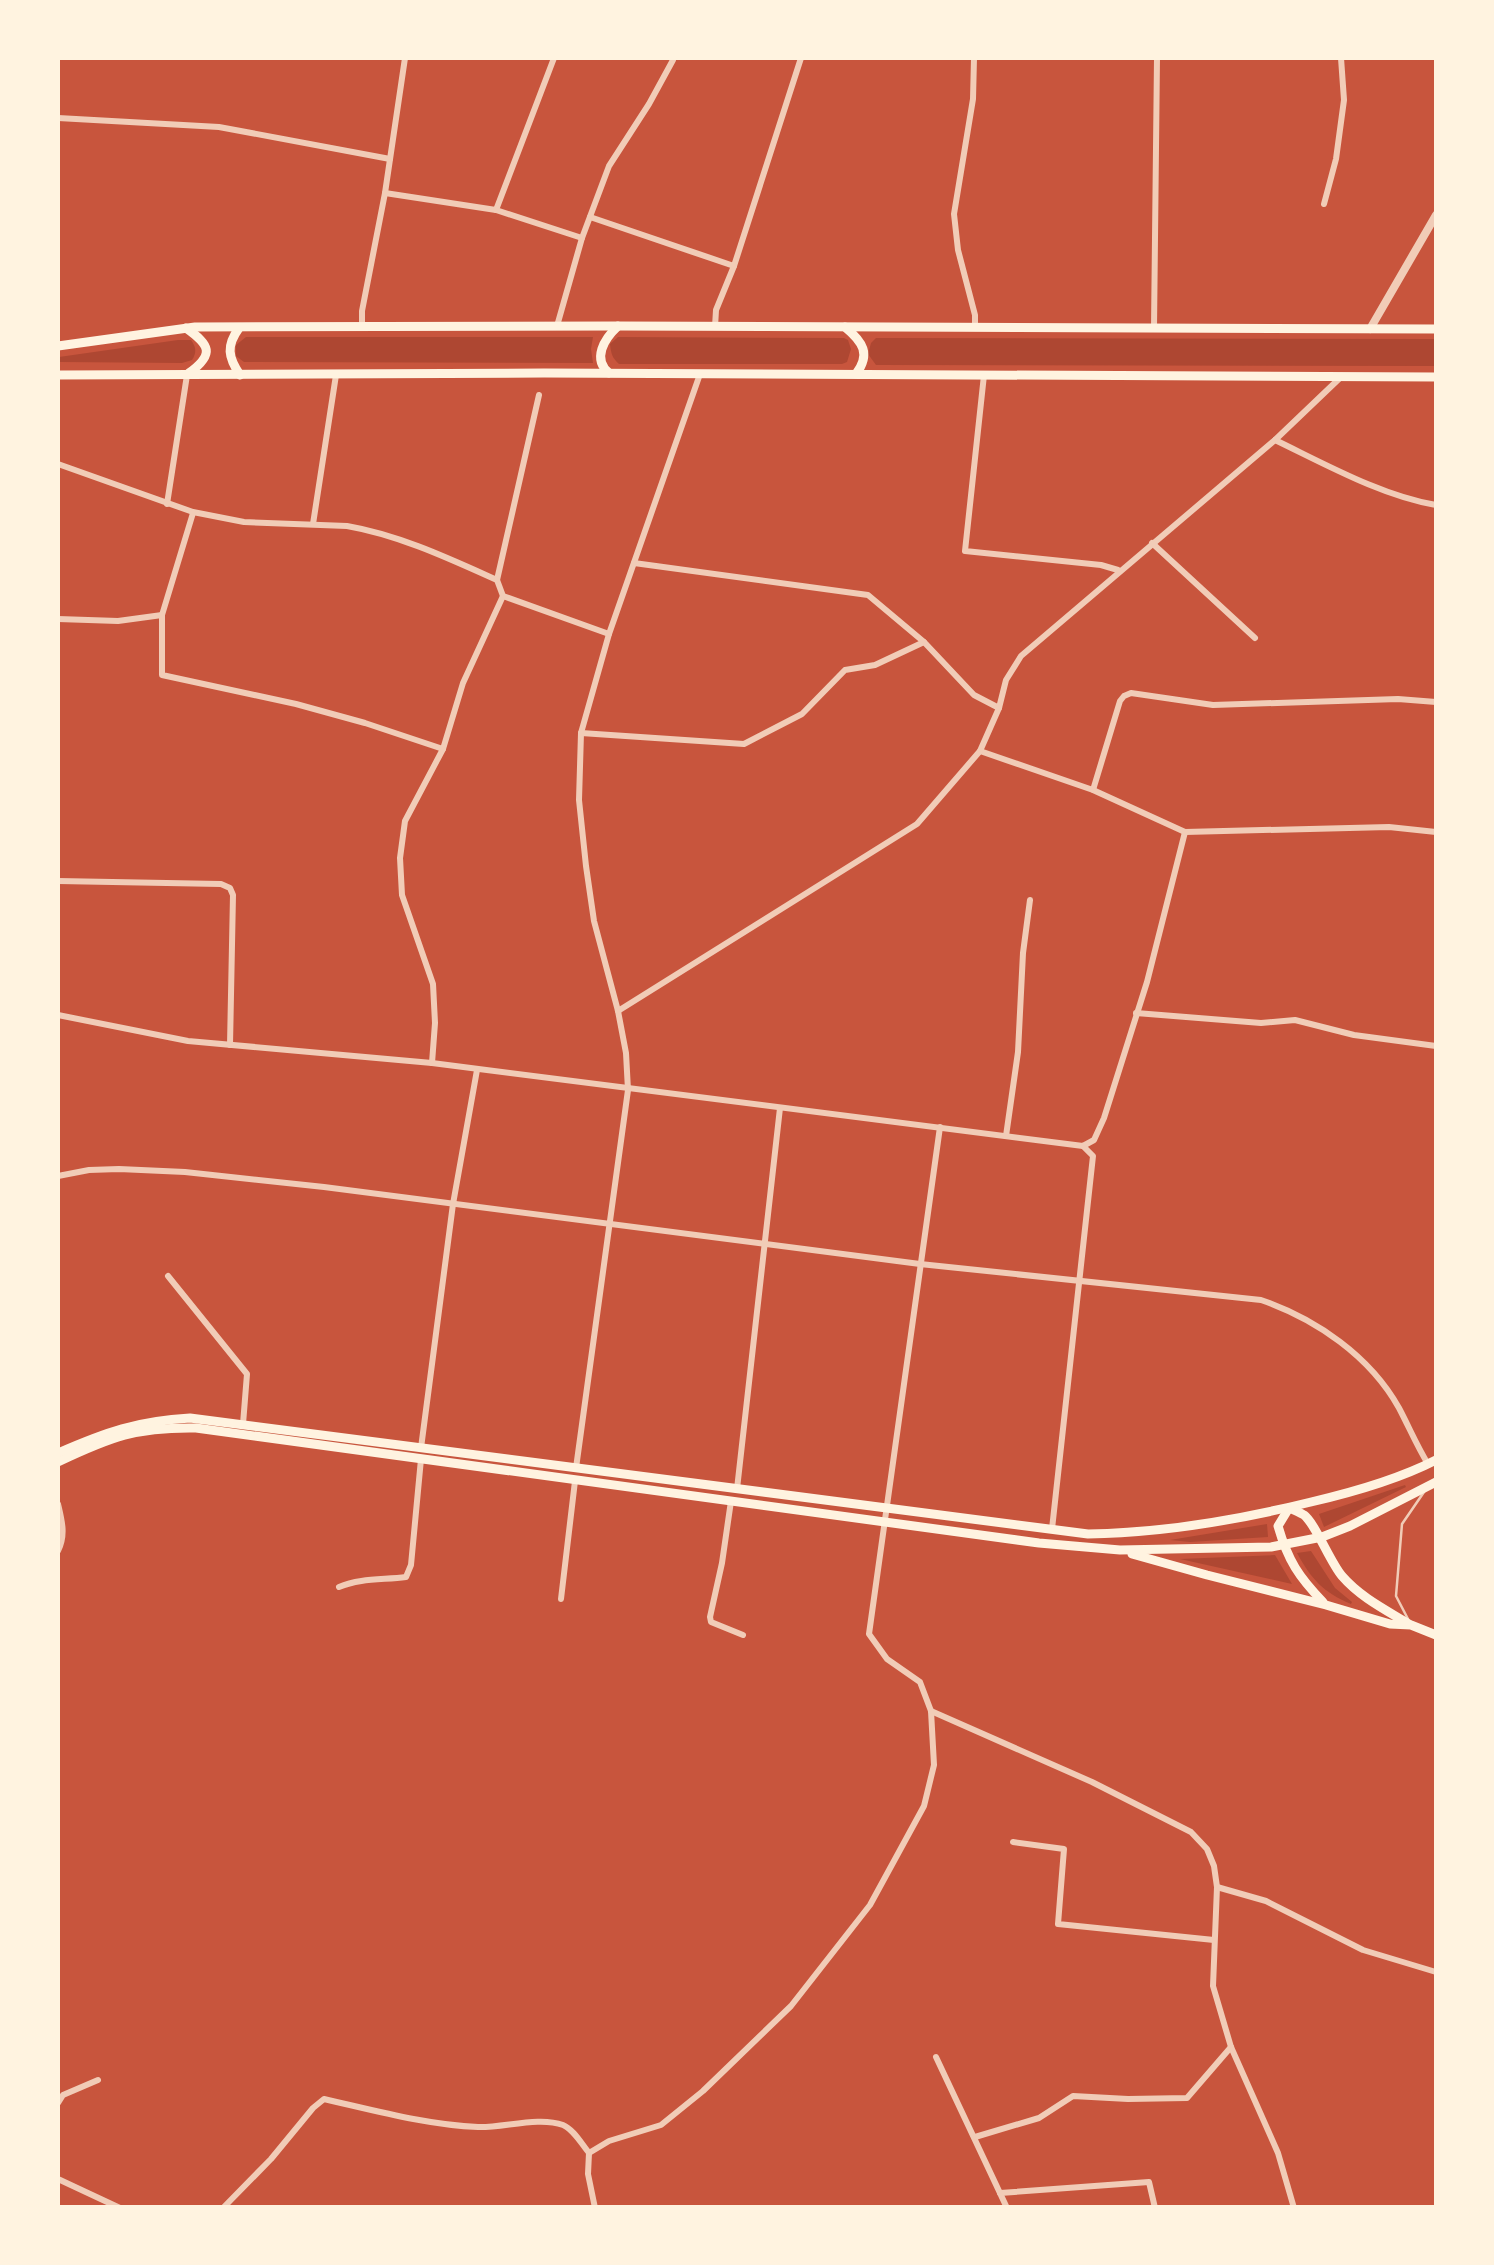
<svg xmlns="http://www.w3.org/2000/svg" width="1494" height="2265" font-family="'IBM Plex Sans',sans-serif">
<style>
.green{fill:#ae4732}
.lines{fill:none;stroke-linecap:round;stroke-linejoin:round}
.service{stroke:#f1ccb7;stroke-width:2.5}
.minor{stroke:#f1ccb7;stroke-width:6}
.tertiary{stroke:#f1ccb7;stroke-width:8}
.secondary{stroke:#fff3e0;stroke-width:9}
.primary{stroke:#fff3e0;stroke-width:9}
</style>
<rect width="100%" height="100%" fill="#c8553d"/>
<!-- green -->
<g class="green">
<polygon points="246,337 593,337 591,349 593,363 244,362 236,356 236,345"/>
<path d="M 618,337 L 844,338 L 848,340 L 851,349 L 847,362 L 842,364 L 619,364 C 612,358 611,353 610,344 Z"/>
<polygon points="876,338 1436,339 1436,366 876,365 868,354 871,343"/>
<path d="M 178,340 L 191,340 C 196,347 197,352 192,360 L 182,363 L 60,362 L 59,357 Z"/>
<polygon points="1405,1485 1406,1487 1324,1527 1319,1514"/>
<polygon points="1267,1524 1268,1537 1190,1542 1170,1540"/>
<path d="M 1311,1551 L 1335,1588 L 1352,1602 L 1351,1604 C 1323,1592 1312,1580 1297,1553 Z"/>
<polygon points="1275,1555 1292,1584 1180,1559"/>
</g>
<g class="lines">
<!-- service -->
<polyline class="service" points="1408,1619 1396,1596 1402,1524 1424,1492"/>
<!-- minor -->
<g class="minor">
<polyline points="974,58 973,99 954,214 958,250 975,315 975,327"/>
<polyline points="58,118 219,127 390,159"/>
<polyline points="385,193 496,210 582,238"/>
<polyline points="1324,204 1336,159 1344,100 1341,58"/>
<polyline points="496,210 554,58"/>
<polyline points="590,217 734,266"/>
<polyline points="557,326 582,238 609,166 649,104 673,60"/>
<polyline points="362,327 362,311 385,193 405,58"/>
<polyline points="715,327 716,310 734,266 801,58"/>
<polyline points="1154,328 1157,58"/>
<polyline points="984,375 965,551 1101,565 1118,570"/>
<path d="M 1275,440 C 1325,464 1382,496 1436,505"/>
<path d="M 58,464 L 193,512 L 244,522 L 347,526 C 399,535 448,558 497,580 L 503,596 L 609,634"/>
<polyline points="167,504 187,375"/>
<polyline points="193,513 162,615 162,675 296,704 365,723 443,749"/>
<polyline points="313,524 336,375"/>
<polyline points="1152,543 1255,638"/>
<polyline points="634,563 868,595 924,642 974,695 999,708"/>
<polyline points="497,580 539,395"/>
<polyline points="58,619 118,621 162,615"/>
<polyline points="581,733 744,744 802,714 845,670 875,665 924,642"/>
<polyline points="980,751 1093,790 1185,832 1389,827 1436,832"/>
<polyline points="1093,790 1120,701 1124,696 1131,693 1213,705 1398,699 1436,702"/>
<polyline points="58,881 221,884 230,888 233,895 230,1045"/>
<polyline points="618,1011 917,824 980,751 999,708 1006,680 1021,656 1275,440 1342,376"/>
<polyline points="1136,1013 1261,1023 1295,1020 1354,1035 1436,1046"/>
<polyline points="58,1015 188,1041 432,1063 1083,1146 1094,1140 1104,1118 1147,982 1185,832"/>
<polyline points="432,1063 435,1023 433,984 402,895 400,858 405,821 443,749 463,683 503,596"/>
<polyline points="1006,1136 1018,1052 1023,953 1030,900"/>
<path d="M 58,1176 L 89,1170 L 119,1169 L 185,1172 L 324,1187 L 920,1264 L 1261,1300 C 1316,1319 1370,1356 1399,1408 C 1409,1427 1417,1446 1428,1464"/>
<polyline points="168,1276 247,1374 243,1424"/>
<polyline points="421,1448 453,1204 477,1070"/>
<polyline points="576,1468 628,1090 626,1053 618,1011 594,921 586,866 579,800 581,733 609,634 700,374"/>
<polyline points="737,1489 780,1108"/>
<polyline points="731,1501 722,1563 710,1617 711,1622 743,1635"/>
<path d="M 58,1504 C 62,1521 66,1535 58,1551"/>
<polyline points="1052,1529 1093,1156 1083,1146"/>
<path d="M 339,1587 C 360,1578 383,1580 406,1577 L 411,1565 L 421,1459"/>
<polyline points="561,1599 575,1481"/>
<polyline points="931,1711 1092,1782 1191,1832 1207,1849 1214,1866 1217,1887 1213,1986 1231,2047 1278,2153 1294,2208"/>
<polyline points="1013,1842 1064,1849 1058,1924 1214,1940"/>
<polyline points="1217,1887 1266,1901 1363,1950 1436,1972"/>
<polyline points="936,2057 1007,2208"/>
<polyline points="58,2103 63,2095 98,2080"/>
<polyline points="975,2137 1039,2118 1073,2096 1128,2099 1187,2098 1231,2047"/>
<polyline points="58,2179 120,2208"/>
<polyline points="1000,2193 1149,2182 1155,2208"/>
<path d="M 223,2208 L 271,2159 L 313,2108 L 324,2099 C 373,2110 427,2125 478,2127 C 503,2128 539,2116 563,2125 C 573,2129 581,2143 589,2153"/>
<polyline points="595,2208 588,2174 589,2153 609,2141 661,2125 703,2091 791,2006 870,1905 924,1806 934,1765 931,1711 920,1682 887,1659 869,1634 940,1127"/>
</g>
<!-- tertiary -->
<polyline class="tertiary" points="1370,329 1436,215"/>
<!-- secondary -->
<g class="secondary">
<path d="M 845,327 C 863,342 871,354 856,374"/>
<path d="M 186,328 C 210,345 215,354 189,373"/>
<path d="M 239,328 C 226,346 228,357 240,375"/>
<polyline points="58,346 195,327 618,326 1436,329"/>
<path d="M 609,373 C 592,359 604,339 618,326"/>
<polyline points="58,375 544,373 1436,377"/>
</g>
<!-- primary -->
<g class="primary">
<path d="M 58,1453 C 106,1432 137,1421 190,1418 L 1088,1534 C 1164,1533 1238,1520 1311,1502 C 1354,1492 1397,1480 1436,1460"/>
<path d="M 58,1462 C 111,1437 136,1427 196,1428 L 1039,1543 L 1120,1550 L 1271,1547 L 1322,1537 L 1350,1526 L 1436,1482"/>
<path d="M 1289,1508 C 1294,1510 1299,1512 1304,1515 C 1315,1523 1330,1562 1342,1576 C 1360,1597 1386,1610 1409,1624"/>
<path d="M 1289,1508 L 1278,1526 C 1288,1561 1299,1577 1323,1602"/>
<polyline points="1132,1554 1207,1575 1326,1605 1390,1624 1411,1625 1436,1635"/>
</g>
</g>
<!-- border -->
<rect width="1494" height="2265" fill="none" stroke="#fff3e0" stroke-width="120"/>
</svg>
